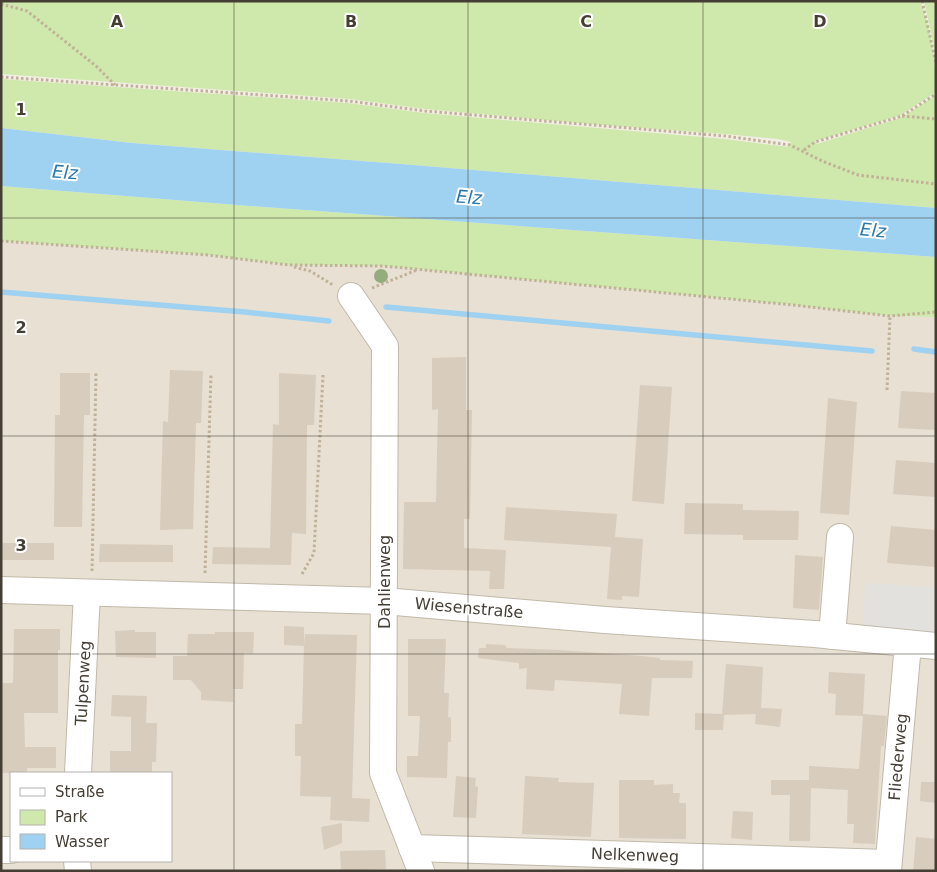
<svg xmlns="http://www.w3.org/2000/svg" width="937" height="872" font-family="'DejaVu Sans',sans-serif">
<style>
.residential{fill:#e7e0d3;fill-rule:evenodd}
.green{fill:#cfe8ac}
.parking{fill:#e3e1dd}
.water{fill:#9fd2f1}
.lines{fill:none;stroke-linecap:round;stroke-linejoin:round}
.stream{stroke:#9fd2f1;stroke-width:5.5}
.building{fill:#d8ccbd}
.minor-casing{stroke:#c1b9aa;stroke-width:28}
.path{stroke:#c0b198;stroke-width:3;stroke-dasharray:2.5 2.5;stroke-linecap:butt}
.minor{stroke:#fff;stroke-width:26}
.tree{fill:#95ad7c}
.grid{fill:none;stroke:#453e34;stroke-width:1;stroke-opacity:0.55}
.labels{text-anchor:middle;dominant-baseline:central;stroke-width:4;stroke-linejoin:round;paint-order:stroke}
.street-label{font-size:16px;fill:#453e34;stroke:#fff}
.water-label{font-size:18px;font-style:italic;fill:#2b79ab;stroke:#fff}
.grid-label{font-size:16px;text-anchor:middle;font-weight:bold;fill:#453e34;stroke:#fff;stroke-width:4;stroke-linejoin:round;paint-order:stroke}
</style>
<rect width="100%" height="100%" fill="#f3eee5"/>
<!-- residential -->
<path class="residential" d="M 1,241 L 208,255 L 289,265 L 383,266 L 793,305 L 890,316 L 936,317 L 936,871 L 1,871 ZM 11,773 L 171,773 L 171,861 L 11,861 Z"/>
<!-- green -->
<g class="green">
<path d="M 1,1 L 920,1 C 931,27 936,64 936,92 L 901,115 L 815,141 L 817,144 L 903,117 L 936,95 L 936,208 L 413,165 L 132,143 L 1,128 L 1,79 L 348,103 L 424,113 L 725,139 L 789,147 L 791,142 L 778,139 L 725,134 L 591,124 L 425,109 L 350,99 L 1,74 Z"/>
<polygon points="923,1 936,1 936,55 925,6"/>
<polygon points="1,186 237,205 936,257 936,317 890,316 793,305 383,266 289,265 208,255 1,241"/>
</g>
<!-- parking -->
<polygon class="parking" points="865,583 936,587 936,632 863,625"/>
<!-- water -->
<polygon class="water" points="1,128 132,143 413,165 936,208 936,257 237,205 1,186"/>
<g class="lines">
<!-- stream -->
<g class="stream">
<polyline points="1,292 245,312 329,321"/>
<polyline points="386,307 872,351"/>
<polyline points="914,349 936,352"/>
</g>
</g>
<!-- building -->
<g class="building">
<polygon points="466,357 466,410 472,410 470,519 464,519 464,548 506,550 504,589 489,589 490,571 403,569 404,502 436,502 438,409 432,410 432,358"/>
<polygon points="170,370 203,371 201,423 196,423 193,529 160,530 163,421 168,422"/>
<polygon points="60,373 90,373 90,415 84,415 82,527 54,527 55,415 60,415"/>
<polygon points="279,373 316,375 314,425 307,425 306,534 292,533 291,565 212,564 213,547 270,548 273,424 279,425"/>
<polygon points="640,385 672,387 664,504 632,501"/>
<polygon points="901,391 936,393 936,430 898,428"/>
<polygon points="828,398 857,402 849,515 820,513"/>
<polygon points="896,460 936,463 936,497 893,494"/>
<polygon points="685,503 743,504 743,510 799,511 798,540 743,540 743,535 684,534"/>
<polygon points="506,507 617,514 615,537 643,539 639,597 622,596 622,600 607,599 611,547 504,540"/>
<polygon points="891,526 936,530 936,567 887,563"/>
<rect x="1" y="543" width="53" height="17"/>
<polygon points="100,544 173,545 173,562 99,562"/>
<polygon points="795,555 823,557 819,610 793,608"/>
<polygon points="284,626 304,627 304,645 305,634 357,635 352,798 370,799 369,822 330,820 331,797 300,796 301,756 295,756 295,724 302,724 304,646 284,645"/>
<polygon points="14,629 60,629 60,650 58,650 58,713 24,713 25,747 56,747 56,768 27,768 27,773 1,773 1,683 13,683"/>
<polygon points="135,630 135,632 156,632 156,658 116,657 115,631"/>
<polygon points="215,632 254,632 253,654 244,653 243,689 233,689 233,702 201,700 201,692 191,680 173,680 173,656 187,656 188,634 215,634"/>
<polygon points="408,639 446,639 444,693 449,693 448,717 451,718 451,742 448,742 447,778 407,777 407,756 418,756 420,716 408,716"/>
<polygon points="486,644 505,645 507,648 558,650 642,656 660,658 660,660 693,661 692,678 652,678 649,716 619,714 622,684 555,680 554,691 526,689 527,668 519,669 519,663 478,658 479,648 486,648"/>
<polygon points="726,664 763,667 761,708 782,709 780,727 755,724 756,714 724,715 723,730 695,730 695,713 722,714"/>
<polygon points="829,672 865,674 863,714 887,716 884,746 881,746 875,844 853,843 854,824 847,824 848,790 811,788 810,841 789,841 790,795 771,795 771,780 809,780 809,766 859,769 863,716 835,715 836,694 828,693"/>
<polygon points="112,695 147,696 146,723 157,723 156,762 152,762 152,773 110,772 110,751 131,751 131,717 111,716"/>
<polygon points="456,776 476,778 475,786 478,787 476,818 453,817"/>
<polygon points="525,776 559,778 558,782 594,783 591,837 522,834"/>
<polygon points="619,780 654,780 654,785 673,784 673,793 680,793 679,803 686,803 686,839 619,838"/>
<polygon points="921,782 936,782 936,803 920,801"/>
<polygon points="733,811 753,812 752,840 731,838"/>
<polygon points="342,823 342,843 324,850 321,827"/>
<polygon points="916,837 936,839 936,871 913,871"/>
<polygon points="385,850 386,869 341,871 340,851"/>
</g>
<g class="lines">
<defs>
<g id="minor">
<polyline points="351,296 385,346 383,773 421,871"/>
<polyline points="1,590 384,601 605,620 815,634 936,646"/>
<polyline points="832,636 840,537"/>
<polyline points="78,773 87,593"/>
<polyline points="412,848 888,863"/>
<polyline points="1,850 11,850"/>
<polyline points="77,861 78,871"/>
<polyline points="888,871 908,644"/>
</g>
</defs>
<!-- minor casing -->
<use href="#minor" class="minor-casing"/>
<!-- path -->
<g class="path">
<polyline points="922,1 936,63"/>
<polyline points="1,4 27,11 96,66 115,85"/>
<polyline points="1,77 349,101 425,111 725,136 790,145 822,161 858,175 936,184"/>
<polyline points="902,116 936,119"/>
<polyline points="804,150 815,142 902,116 936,94"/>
<polyline points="1,241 208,255 289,265 383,266 793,305 890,316 936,312"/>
<polyline points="294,267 310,271 333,285"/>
<polyline points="372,288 417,270"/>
<polyline points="887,390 890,316"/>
<polyline points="92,571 96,372"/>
<polyline points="205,573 211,374"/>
<polyline points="302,574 314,553 323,375"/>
</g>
<!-- minor -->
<use href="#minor" class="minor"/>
</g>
<!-- trees -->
<circle class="tree" cx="381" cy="276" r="7"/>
<!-- grid -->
<path class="grid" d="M 234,1 L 234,871M 468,1 L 468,871M 703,1 L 703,871M 1,218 L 936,218M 1,436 L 936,436M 1,654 L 936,654"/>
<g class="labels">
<!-- street labels -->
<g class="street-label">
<text transform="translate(384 582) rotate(-90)">Dahlienweg</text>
<text transform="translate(469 608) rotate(5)">Wiesenstraße</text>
<text transform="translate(83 683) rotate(-87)">Tulpenweg</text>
<text transform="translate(898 757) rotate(-85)">Fliederweg</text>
<text transform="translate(635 855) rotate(2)">Nelkenweg</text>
</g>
<!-- water labels -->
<g class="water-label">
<text transform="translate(65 172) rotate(4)">Elz</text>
<text transform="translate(469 197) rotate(4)">Elz</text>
<text transform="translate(873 230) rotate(5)">Elz</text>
</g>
</g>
<g class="grid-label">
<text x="117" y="27">A</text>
<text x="351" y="27">B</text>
<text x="586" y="27">C</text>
<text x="820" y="27">D</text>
<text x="21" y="115">1</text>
<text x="21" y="333">2</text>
<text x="21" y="551">3</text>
</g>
<!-- border -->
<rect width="937" height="872" fill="none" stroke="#453e34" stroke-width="5"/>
<!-- legend -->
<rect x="10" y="772" width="162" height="90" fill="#ffffff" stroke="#b5b2ae"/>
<rect x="20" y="788" width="25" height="8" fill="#ffffff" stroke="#b5b2ae"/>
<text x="55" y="797" font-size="15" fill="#453e34">Straße</text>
<rect x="20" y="810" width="25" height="15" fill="#cfe8ac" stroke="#b5b2ae"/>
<text x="55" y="822" font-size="15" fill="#453e34">Park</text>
<rect x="20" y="834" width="25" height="15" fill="#9fd2f1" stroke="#b5b2ae"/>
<text x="55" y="847" font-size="15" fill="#453e34">Wasser</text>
</svg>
